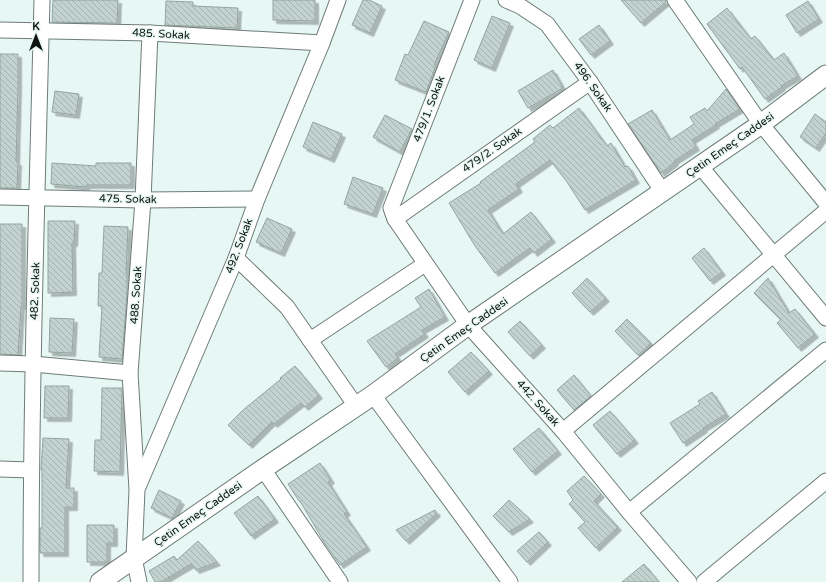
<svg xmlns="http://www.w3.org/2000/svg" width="826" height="582" font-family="'Varela Round',sans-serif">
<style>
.building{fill:url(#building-back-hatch);stroke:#95a4a1;filter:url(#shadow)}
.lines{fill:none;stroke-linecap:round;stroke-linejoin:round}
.minor-casing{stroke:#6e7c79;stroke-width:17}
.tertiary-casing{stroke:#6e7c79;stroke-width:21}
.minor{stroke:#fff;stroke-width:15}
.tertiary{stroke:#fff;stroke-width:19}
.labels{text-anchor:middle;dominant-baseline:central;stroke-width:3;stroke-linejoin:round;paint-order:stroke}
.street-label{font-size:11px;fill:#0f1413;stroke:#e7f7f3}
</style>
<defs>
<pattern id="building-back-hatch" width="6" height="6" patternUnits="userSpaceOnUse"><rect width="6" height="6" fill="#c2d2ce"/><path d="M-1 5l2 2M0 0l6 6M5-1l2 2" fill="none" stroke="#a6b3b0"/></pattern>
<filter id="shadow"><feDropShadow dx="3.5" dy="3.5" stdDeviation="0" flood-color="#0004"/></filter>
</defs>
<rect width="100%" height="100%" fill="#e7f7f3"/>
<!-- building -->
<g class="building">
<polygon points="53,0 118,0 117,23 52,22"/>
<polygon points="273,0 315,0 315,21 273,20"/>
<polygon points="363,0 369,0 382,6 370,33 352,25"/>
<polygon points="621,0 666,0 666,2 641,23"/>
<polygon points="166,1 193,2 193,6 238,8 237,28 165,25"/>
<polygon points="808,1 819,19 797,33 786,15"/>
<polygon points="727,8 751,39 755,36 774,60 784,53 798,76 781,86 782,87 765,99 742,67 740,69 707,24"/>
<polygon points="492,16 510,23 492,68 474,60"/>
<polygon points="424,21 449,32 434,65 436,65 426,92 395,80 405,54 408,55"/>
<polygon points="599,25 610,41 591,55 579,39"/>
<polygon points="0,54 18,54 18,88 16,162 18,162 17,188 0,188"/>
<polygon points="553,70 563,88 528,108 518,91"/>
<polygon points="726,89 740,109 715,124 716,125 692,140 696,147 674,161 675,162 661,173 628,124 652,110 670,140 694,124 690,117 705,108 707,111"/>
<polygon points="55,91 79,94 76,115 52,112"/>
<polygon points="579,108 607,146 611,143 625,167 628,166 636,180 585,210 567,182 550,160 516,184 519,189 488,210 503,234 531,212 552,239 534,253 530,248 495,273 475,246 449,203 481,183 480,182 535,142 533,139 550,125 553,128"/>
<polygon points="815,114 826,122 826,133 816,148 800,137"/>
<polygon points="385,115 412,129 400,152 373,137"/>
<polygon points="313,122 342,134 331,159 303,147"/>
<polygon points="52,163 96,166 96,163 131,163 131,185 86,185 86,187 51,184"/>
<polygon points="353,177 383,188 373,214 344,204"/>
<polygon points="267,218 292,229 281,253 256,242"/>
<polygon points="48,221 75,221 74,243 72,243 73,292 48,293"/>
<polygon points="0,224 22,224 22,306 21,306 18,355 0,354"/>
<polygon points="104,226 128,227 126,273 127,273 127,295 122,359 99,357 102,306 98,306 99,273 102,273"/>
<polygon points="704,248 722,272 710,281 692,258"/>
<polygon points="587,278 606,298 590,312 572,293"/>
<polygon points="768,278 789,313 795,309 815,334 798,348 777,323 781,320 754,293"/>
<polygon points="429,289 445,317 422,330 425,334 395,354 398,358 386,367 367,341 421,307 415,298"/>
<polygon points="50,318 74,319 72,353 49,352"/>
<polygon points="627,319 651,343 638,355 615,331"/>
<polygon points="520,321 542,345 530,356 508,332"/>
<polygon points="471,352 489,371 465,392 448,372"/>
<polygon points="295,366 319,395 305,407 301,403 274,424 272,422 249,445 228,425 243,410 281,379 280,378"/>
<polygon points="574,375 591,396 574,410 557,390"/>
<polygon points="45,386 69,386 68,418 44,418"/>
<polygon points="102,388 122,388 120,472 94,471 95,440 101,440"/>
<polygon points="712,392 726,414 703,428 704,429 683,443 670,423 700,404 698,401"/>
<polygon points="610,411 635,440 617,454 593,425"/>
<polygon points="539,428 558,451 532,472 513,449"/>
<polygon points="43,438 69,439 66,488 74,488 74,507 65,507 65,553 40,553 40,528 42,528 42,470 41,470"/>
<polygon points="320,463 331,480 328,482 347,512 344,514 367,547 340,565 324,542 300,501 299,501 288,484"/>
<polygon points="584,476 601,494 594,501 618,527 596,548 578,528 585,522 569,504 573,500 567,491"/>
<polygon points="159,490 181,501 172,518 151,508"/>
<polygon points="258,496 275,519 251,536 234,513"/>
<polygon points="509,500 530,519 509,532 493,516"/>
<polygon points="435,510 437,513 406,541 396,530"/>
<polygon points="87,525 114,525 114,543 107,543 107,562 87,562"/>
<polygon points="539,532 548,542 527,562 517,551"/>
<polygon points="198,541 217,562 196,570 191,564 161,582 155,582 149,571 174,556 177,560"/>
<polygon points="644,564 659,582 622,582"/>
</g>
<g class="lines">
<defs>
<g id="minor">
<polyline points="472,0 391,208 395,219 468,325 563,431 629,512 689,582"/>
<polyline points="506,0 520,6 547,24 590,82 663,192"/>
<polyline points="675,0 761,124 826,203"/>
<polyline points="0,30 150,33 322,43"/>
<polyline points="700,166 826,318"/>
<polyline points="0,197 143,200 257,199"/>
<polyline points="395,219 590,82"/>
<polyline points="236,258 287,307 356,406"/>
<polyline points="310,340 425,264"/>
<polyline points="0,363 33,364 130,373"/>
<polyline points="373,395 510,582"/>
<polyline points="563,431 826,211"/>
<polyline points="0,469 31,470"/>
<polyline points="263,469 340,582"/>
<polyline points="138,487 236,258 257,199 322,43 338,0"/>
<polyline points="629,512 826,350"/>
<path d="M 31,582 C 31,388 37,194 42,0"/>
<polyline points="139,582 134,558 137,490 130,373 143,200 150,33"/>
<polyline points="704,582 826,481"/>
</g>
<polyline id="tertiary" points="100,582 263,469 373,395 468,325 761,124 826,75"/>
</defs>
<!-- minor casing -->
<use href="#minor" class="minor-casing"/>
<!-- tertiary casing -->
<use href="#tertiary" class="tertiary-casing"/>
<!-- minor -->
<use href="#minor" class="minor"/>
<!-- tertiary -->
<use href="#tertiary" class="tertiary"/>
</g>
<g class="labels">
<!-- street labels -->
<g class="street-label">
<text transform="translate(161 34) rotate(3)">485. Sokak</text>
<text transform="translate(593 87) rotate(55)">496. Sokak</text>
<text transform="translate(429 109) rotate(-69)">479/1. Sokak</text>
<text transform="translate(730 145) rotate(-35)">Çetin Emeç Caddesi</text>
<text transform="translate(492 150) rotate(-35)">479/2. Sokak</text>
<text transform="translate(128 199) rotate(1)">475. Sokak</text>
<text transform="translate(239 246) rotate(-69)">492. Sokak</text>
<text transform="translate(35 291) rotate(-88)">482. Sokak</text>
<text transform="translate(136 295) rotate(-86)">488. Sokak</text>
<text transform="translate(464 330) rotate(-35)">Çetin Emeç Caddesi</text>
<text transform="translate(538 403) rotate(48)">442. Sokak</text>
<text transform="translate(198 514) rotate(-35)">Çetin Emeç Caddesi</text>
</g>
</g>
<!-- north arrow -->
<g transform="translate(36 36)" stroke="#e7f7f3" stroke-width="3" paint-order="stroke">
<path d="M0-3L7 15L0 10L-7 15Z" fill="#0f1413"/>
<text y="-6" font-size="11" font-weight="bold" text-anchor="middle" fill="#0f1413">K</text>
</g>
</svg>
